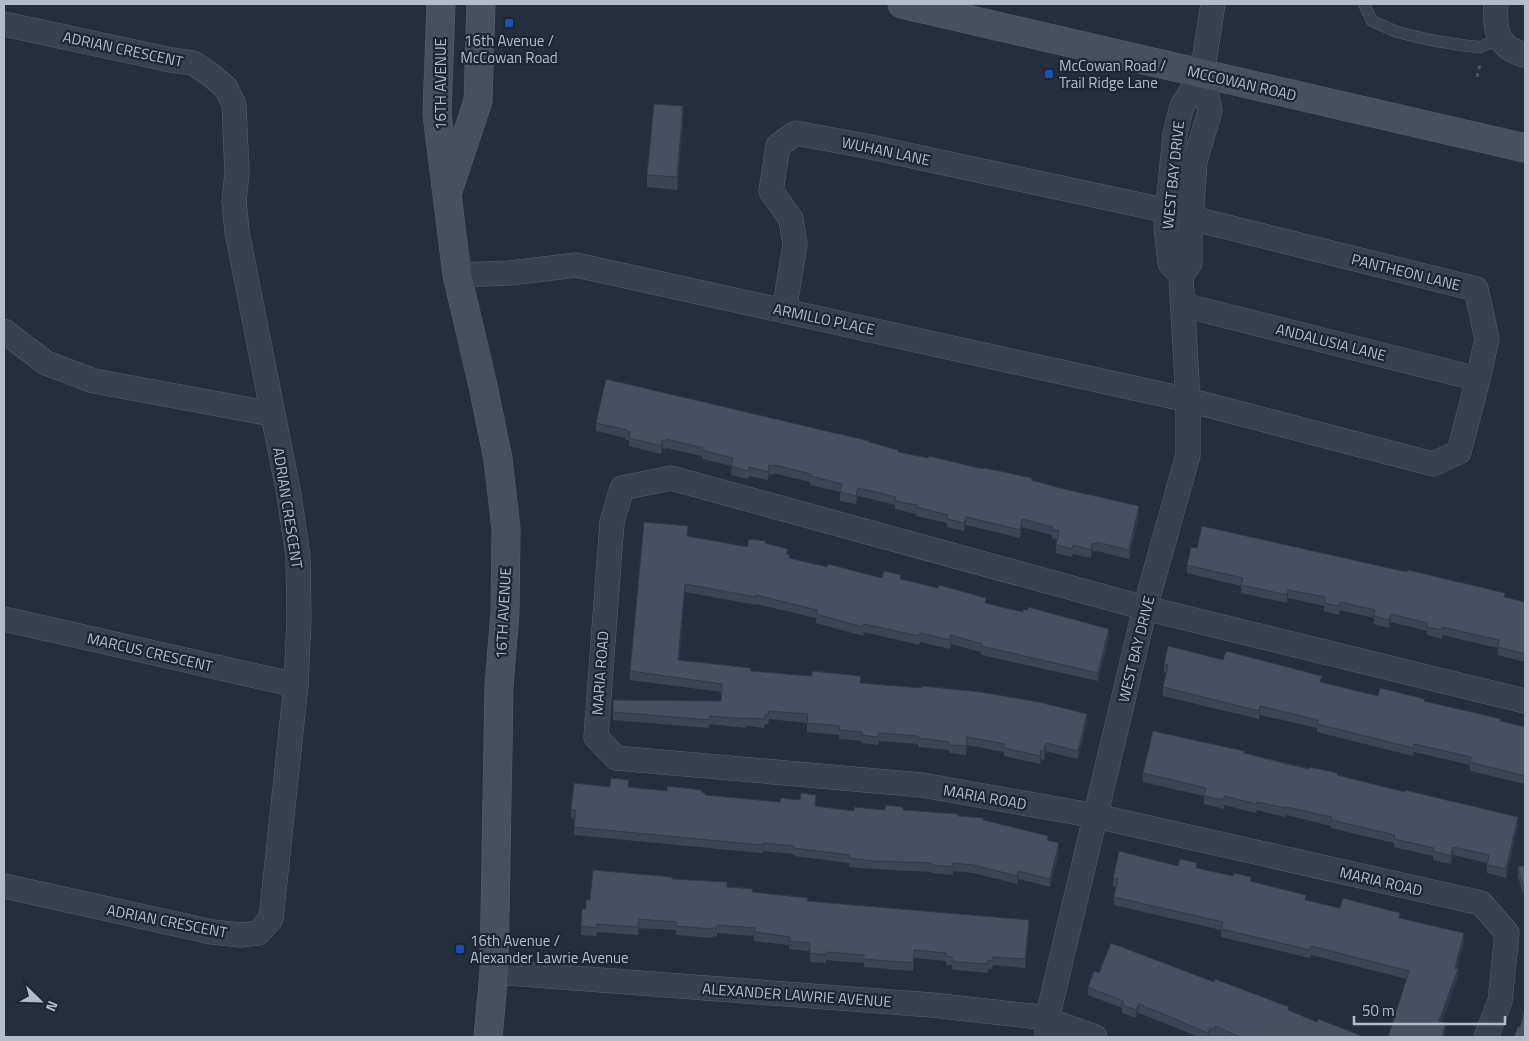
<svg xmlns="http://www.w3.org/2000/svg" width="1529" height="1041" font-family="'Titillium Web',sans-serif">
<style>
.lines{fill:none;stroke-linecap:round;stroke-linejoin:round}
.service-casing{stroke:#565f6c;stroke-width:12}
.minor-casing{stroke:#565f6c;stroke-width:25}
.secondary-casing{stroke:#565f6c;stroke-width:29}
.path{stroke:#44595c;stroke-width:3;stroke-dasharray:4 4;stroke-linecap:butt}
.service{stroke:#38414e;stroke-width:11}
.minor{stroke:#38414e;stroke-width:24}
.secondary{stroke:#465061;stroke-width:28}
.wall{fill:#3b4654}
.shaded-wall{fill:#303945}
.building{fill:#455162;stroke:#303945}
.transit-dot{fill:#1a4fb4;stroke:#1d2633;stroke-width:2}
.labels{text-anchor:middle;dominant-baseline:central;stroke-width:4.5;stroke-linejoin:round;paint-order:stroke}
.poi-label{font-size:15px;fill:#b4bcc9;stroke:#1d2633;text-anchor:start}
.street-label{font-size:15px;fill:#b4bcc9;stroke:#1d2633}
</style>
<rect width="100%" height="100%" fill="#242f3e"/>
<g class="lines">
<defs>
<polyline id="service" points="1364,4 1372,21 1397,32 1430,40 1468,46 1480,47 1500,39"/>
<g id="minor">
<path d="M 1496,4 C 1494,29 1497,48 1525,55"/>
<polyline points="4,24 171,60 193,63 211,75 226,88 234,105 237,173 234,201 237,232 289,495 298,556 299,619 296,685 271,919 258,933 241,935 212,932 4,886"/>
<polyline points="457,275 510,273 576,265 1188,400 1433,464 1459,452 1478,379 1487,339 1476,289 1191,218"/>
<polyline points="1181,276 1190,263 1190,235 1195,161 1210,111 1202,74 1213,4"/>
<polyline points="1183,305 1478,379"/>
<polyline points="784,311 795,245 791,219 771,191 778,146 795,133 866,146 1168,211"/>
<polyline points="4,331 46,363 94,381 272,414"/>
<polyline points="4,619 296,685"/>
<polyline points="494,972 932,1005 1040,1017 1095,1037"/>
<polyline points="1047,1037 1047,1019 1145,608 1188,455 1188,400 1181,276 1170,263 1166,227 1175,134 1182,106 1202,74"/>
<polyline points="1486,1037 1500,1001 1507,933 1481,903 1096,816 922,785 616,758 596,737 612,522 622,488 671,478 1145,608 1525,701"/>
</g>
<g id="secondary">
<polyline points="441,4 437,114 457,275 483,386 498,459 506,529 505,612 499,686 494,972 488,1037"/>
<polyline points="902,4 1525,148"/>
<polyline points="449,188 478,101 481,4"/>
</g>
</defs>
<!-- service casing -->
<use href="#service" class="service-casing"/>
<!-- minor casing -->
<use href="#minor" class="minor-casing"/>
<!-- secondary casing -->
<use href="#secondary" class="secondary-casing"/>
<!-- path -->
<polyline class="path" points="1477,77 1480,64"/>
<!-- service -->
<use href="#service" class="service"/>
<!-- minor -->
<use href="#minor" class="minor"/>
<!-- secondary -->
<use href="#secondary" class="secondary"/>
</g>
<!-- wall -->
<g class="wall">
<polygon points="683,119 677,190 647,187 647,175"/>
<polygon points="596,423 869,443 898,452 1032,480 1139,514 1129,559 1097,551 1097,552 1092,551 1091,558 1073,554 1072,557 1056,553 1056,545 1057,539 1052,538 1052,535 1022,527 1020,538 966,525 964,531 947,527 947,523 916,516 916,514 895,509 895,505 858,496 856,504 840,501 840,492 810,485 810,482 774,473 773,475 769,474 768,480 749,476 748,479 731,475 732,466 702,459 702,456 666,448 665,449 662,448 661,454 629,446 629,440 626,440 626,438 596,431"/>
<polygon points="688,536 747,547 766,543 788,555 790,558 827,567 882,578 901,579 1109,637 1098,681 981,655 981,652 951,644 950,649 920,642 919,645 864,632 863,636 816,623 816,618 756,604 756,605 685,592 679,661 751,671 861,683 1087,722 1078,759 1046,751 1044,760 1041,759 1040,764 1004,756 1004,752 967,745 966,755 949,753 949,750 918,747 918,744 879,741 878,745 862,743 862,741 839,739 839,735 807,732 807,723 769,719 768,724 765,724 764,728 746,726 746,728 710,724 709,728 613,720 613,712 721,701 721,692 630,680 630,671"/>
<polygon points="1197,548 1505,597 1525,602 1525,662 1498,655 1498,648 1442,635 1442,639 1427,635 1427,631 1391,622 1389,628 1374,624 1374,618 1340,610 1339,615 1324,611 1324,606 1288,598 1287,603 1241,593 1241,586 1187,573 1187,565"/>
<polygon points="1164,664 1322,682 1378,696 1425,701 1525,727 1525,784 1470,771 1470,765 1414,752 1413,756 1317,732 1317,728 1260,715 1259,719 1163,696 1163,687 1166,673 1164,672"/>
<polygon points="1244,753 1337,775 1518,825 1506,878 1487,873 1487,863 1453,855 1451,864 1433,860 1433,856 1394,847 1394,843 1331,828 1331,826 1286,815 1285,817 1257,810 1256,813 1224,805 1224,809 1204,804 1204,796 1143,782 1143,773"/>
<polygon points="610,787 629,787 667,791 702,793 705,795 780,802 816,803 816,806 854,811 903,810 958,816 984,820 1048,840 1059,851 1050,887 1018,879 1017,884 974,873 953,871 953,875 931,873 931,872 873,869 849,867 849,863 794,856 794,854 763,851 763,853 740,851 574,835 575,819 571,818 571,810"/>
<polygon points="1525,865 1525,893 1523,894 1518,876 1518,867"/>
<polygon points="1178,866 1197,868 1251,881 1306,900 1340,908 1400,918 1464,941 1457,968 1458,977 1442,1021 1446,1031 1407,979 1311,955 1310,958 1221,937 1221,930 1114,905 1114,897 1116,887 1113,886 1113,878"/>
<polygon points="727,887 753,892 808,901 1029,929 1025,968 993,965 992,969 988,969 988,973 956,970 952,969 952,965 946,965 946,961 914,958 913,971 864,967 864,963 826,960 826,963 810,962 810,951 789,949 789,945 754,941 754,936 717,933 717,937 713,936 713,938 676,935 676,930 639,928 638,935 597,932 596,936 581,935 581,926 586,909 590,900"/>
<polygon points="1099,973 1289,1011 1317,1022 1365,1037 1221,1037 1215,1035 1214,1037 1210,1036 1210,1037 1199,1037 1139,1013 1136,1018 1122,1013 1122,1008 1088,995 1088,987"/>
</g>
<!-- shaded-wall -->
<g class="shaded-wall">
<polygon points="683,106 683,119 677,190 677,177"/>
<polygon points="662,440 662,448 661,454 661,446"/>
<polygon points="769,465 769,474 768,480 768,472"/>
<polygon points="858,488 858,496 856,504 856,496"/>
<polygon points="1139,506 1139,514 1129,559 1129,550"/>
<polygon points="966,517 966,525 964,531 964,523"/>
<polygon points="1022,519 1022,527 1020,538 1020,530"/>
<polygon points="1092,543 1092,551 1091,558 1091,550"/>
<polygon points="685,584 685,592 678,669 678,660"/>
<polygon points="1288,590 1288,598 1287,603 1287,595"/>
<polygon points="1391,614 1391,622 1389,628 1389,620"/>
<polygon points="1109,629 1109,637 1098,681 1098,673"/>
<polygon points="951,635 951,644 950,649 950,640"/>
<polygon points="1260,706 1260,715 1259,719 1259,711"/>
<polygon points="1087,714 1087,722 1078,759 1078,751"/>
<polygon points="1046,743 1046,751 1044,760 1044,751"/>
<polygon points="1041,750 1041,759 1040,764 1040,756"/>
<polygon points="1518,817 1518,825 1506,878 1506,869"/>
<polygon points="1059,843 1059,851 1050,887 1050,879"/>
<polygon points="1453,847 1453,855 1451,864 1451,856"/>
<polygon points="1018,871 1018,879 1017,884 1017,876"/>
<polygon points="1525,885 1525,893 1523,894 1523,886"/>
<polygon points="1029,920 1029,929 1025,968 1025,959"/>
<polygon points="1464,933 1464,941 1456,973 1458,969 1458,977 1439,1029 1439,1021 1455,968"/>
<polygon points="1139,1004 1139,1013 1136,1018 1136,1010"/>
<polygon points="1446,1023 1446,1031 1444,1037 1442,1037"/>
<polygon points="1210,1028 1210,1037 1208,1037 1208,1033"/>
</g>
<!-- building -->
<g class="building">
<polygon points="654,104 683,106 677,177 647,175"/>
<polygon points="606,379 869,441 869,442 898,450 898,452 928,458 929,456 983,469 984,468 1009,473 1032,478 1031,480 1060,488 1139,506 1129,550 1097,542 1097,544 1092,543 1091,550 1073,545 1072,549 1056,545 1059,531 1052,530 1053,527 1022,519 1020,530 966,517 964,523 947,519 948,515 916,507 917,505 895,501 896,497 858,488 856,496 840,492 842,484 810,476 811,474 774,465 773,466 769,465 768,472 749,467 748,471 731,466 733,458 702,450 703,448 666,439 665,441 662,440 661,446 629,438 630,432 626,431 627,430 596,423"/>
<polygon points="644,522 688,526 687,536 747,547 749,539 766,541 765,543 788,549 786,554 790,555 789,558 827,567 828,564 882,578 884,571 901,575 900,579 938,588 939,585 986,598 985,603 1023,612 1023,609 1028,610 1028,607 1109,629 1098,673 981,646 982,644 951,635 950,640 920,633 919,636 864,624 863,627 816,614 817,610 756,595 756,597 685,584 678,660 751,668 750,671 812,676 812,671 861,676 860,683 922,688 922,686 980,692 1039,702 1087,714 1078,751 1046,743 1044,751 1041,750 1040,756 1004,748 1005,744 967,737 966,746 949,745 949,742 918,738 918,736 879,733 878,737 862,735 862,732 839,730 840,726 807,723 808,714 769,711 768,715 765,715 764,719 746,718 746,719 710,716 709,720 613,712 613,700 721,701 722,684 630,671"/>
<polygon points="1202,526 1407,572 1408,570 1505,593 1504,597 1525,602 1525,654 1498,647 1499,640 1442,627 1442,630 1427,627 1427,623 1391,614 1389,620 1374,616 1375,610 1340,602 1339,606 1324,603 1325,597 1288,590 1287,595 1241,585 1243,578 1187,565 1191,547 1197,548"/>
<polygon points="1168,646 1223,660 1226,651 1322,676 1320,682 1378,696 1380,688 1425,699 1424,701 1501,719 1500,721 1525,727 1525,776 1470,762 1471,757 1414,744 1413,748 1317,724 1318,720 1260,706 1259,711 1163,687 1168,665 1164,664"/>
<polygon points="1153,731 1244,751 1244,753 1290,765 1309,769 1310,767 1337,773 1337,775 1405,792 1405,790 1518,817 1506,869 1487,865 1489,855 1453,847 1451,856 1433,851 1434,848 1394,839 1395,835 1331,820 1332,817 1286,807 1285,808 1257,802 1256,804 1224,796 1224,800 1204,796 1206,788 1143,773"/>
<polygon points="611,778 629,780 628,787 667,791 667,786 702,790 702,792 705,793 705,795 780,802 781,798 800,800 801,793 816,795 815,806 854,811 854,807 885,810 886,805 903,807 903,810 958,814 958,816 984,818 983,820 1048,836 1047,840 1059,843 1050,879 1018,871 1017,876 974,865 953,863 953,867 931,865 931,863 873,861 849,858 850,855 794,848 794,846 763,843 763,845 740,843 574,827 576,810 571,810 574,783 610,787"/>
<polygon points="1119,851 1178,866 1180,859 1197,863 1196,868 1233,876 1234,873 1251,877 1250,881 1306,895 1305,900 1340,908 1343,898 1400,913 1399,918 1464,933 1455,968 1458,969 1439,1021 1446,1023 1442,1037 1388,1037 1409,971 1311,946 1310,950 1221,929 1223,922 1114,897 1118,879 1113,878"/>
<polygon points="1525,865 1525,885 1523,886 1518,867"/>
<polygon points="593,870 672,877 672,879 727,882 727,887 753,889 752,892 808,898 807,901 1029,920 1025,959 993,957 992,961 988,960 988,964 956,962 952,961 952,957 946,956 946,953 914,950 913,963 864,959 864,955 826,952 826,955 810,953 810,943 789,941 790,937 754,932 755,928 717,925 717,928 713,928 713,929 676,926 677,922 639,919 638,927 597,924 596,928 581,926 582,909 586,909 586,900 590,900"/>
<polygon points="1111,943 1214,982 1215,979 1289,1007 1288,1010 1317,1022 1318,1019 1365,1037 1241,1037 1215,1026 1214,1029 1210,1028 1208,1033 1139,1004 1136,1010 1122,1005 1123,1001 1088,987 1094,971 1099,973"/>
<polygon points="1525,1007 1525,1037 1514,1037 1518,1026 1520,1027"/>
</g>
<!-- markers -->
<g class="transit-dot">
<rect x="504" y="18" width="10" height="10" rx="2.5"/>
<rect x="1044" y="69" width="10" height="10" rx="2.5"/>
<rect x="455" y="944" width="10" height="10" rx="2.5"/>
</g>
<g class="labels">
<!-- poi labels -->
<g class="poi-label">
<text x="509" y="40" text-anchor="middle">16th Avenue /<tspan x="509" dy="17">McCowan Road</tspan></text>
<text x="1059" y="65">McCowan Road /<tspan x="1059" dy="17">Trail Ridge Lane</tspan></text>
<text x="470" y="940">16th Avenue /<tspan x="470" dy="17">Alexander Lawrie Avenue</tspan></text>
</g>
<!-- street labels -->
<g class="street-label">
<text transform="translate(123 49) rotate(12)">ADRIAN CRESCENT</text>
<text transform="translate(1242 83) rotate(13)">MCCOWAN ROAD</text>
<text transform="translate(440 84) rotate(-90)">16TH AVENUE</text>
<text transform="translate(886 151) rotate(12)">WUHAN LANE</text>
<text transform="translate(1173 175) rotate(-84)">WEST BAY DRIVE</text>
<text transform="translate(1406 272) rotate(14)">PANTHEON LANE</text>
<text transform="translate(824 319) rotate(12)">ARMILLO PLACE</text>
<text transform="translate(1331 342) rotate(14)">ANDALUSIA LANE</text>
<text transform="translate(288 508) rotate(81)">ADRIAN CRESCENT</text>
<text transform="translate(503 613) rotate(-87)">16TH AVENUE</text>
<text transform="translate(1136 649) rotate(-76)">WEST BAY DRIVE</text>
<text transform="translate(150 652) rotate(13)">MARCUS CRESCENT</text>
<text transform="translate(600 673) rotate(-86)">MARIA ROAD</text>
<text transform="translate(985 797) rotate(10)">MARIA ROAD</text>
<text transform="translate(1381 881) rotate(13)">MARIA ROAD</text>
<text transform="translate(167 921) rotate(11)">ADRIAN CRESCENT</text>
<text transform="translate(797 995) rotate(4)">ALEXANDER LAWRIE AVENUE</text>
</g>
</g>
<!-- border -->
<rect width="1529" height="1041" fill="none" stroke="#b4bcc9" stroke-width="10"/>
<!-- north arrow -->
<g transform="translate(40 1001) rotate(113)" stroke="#1d2633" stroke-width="4" paint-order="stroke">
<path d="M0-4L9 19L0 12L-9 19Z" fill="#b4bcc9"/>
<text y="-8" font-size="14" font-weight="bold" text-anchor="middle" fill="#b4bcc9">N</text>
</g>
<!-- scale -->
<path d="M1354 1016v8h151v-8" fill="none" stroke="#b4bcc9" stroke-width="2.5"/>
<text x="1362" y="1016" font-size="15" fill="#b4bcc9" stroke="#1d2633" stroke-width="4" paint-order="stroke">50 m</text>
</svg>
